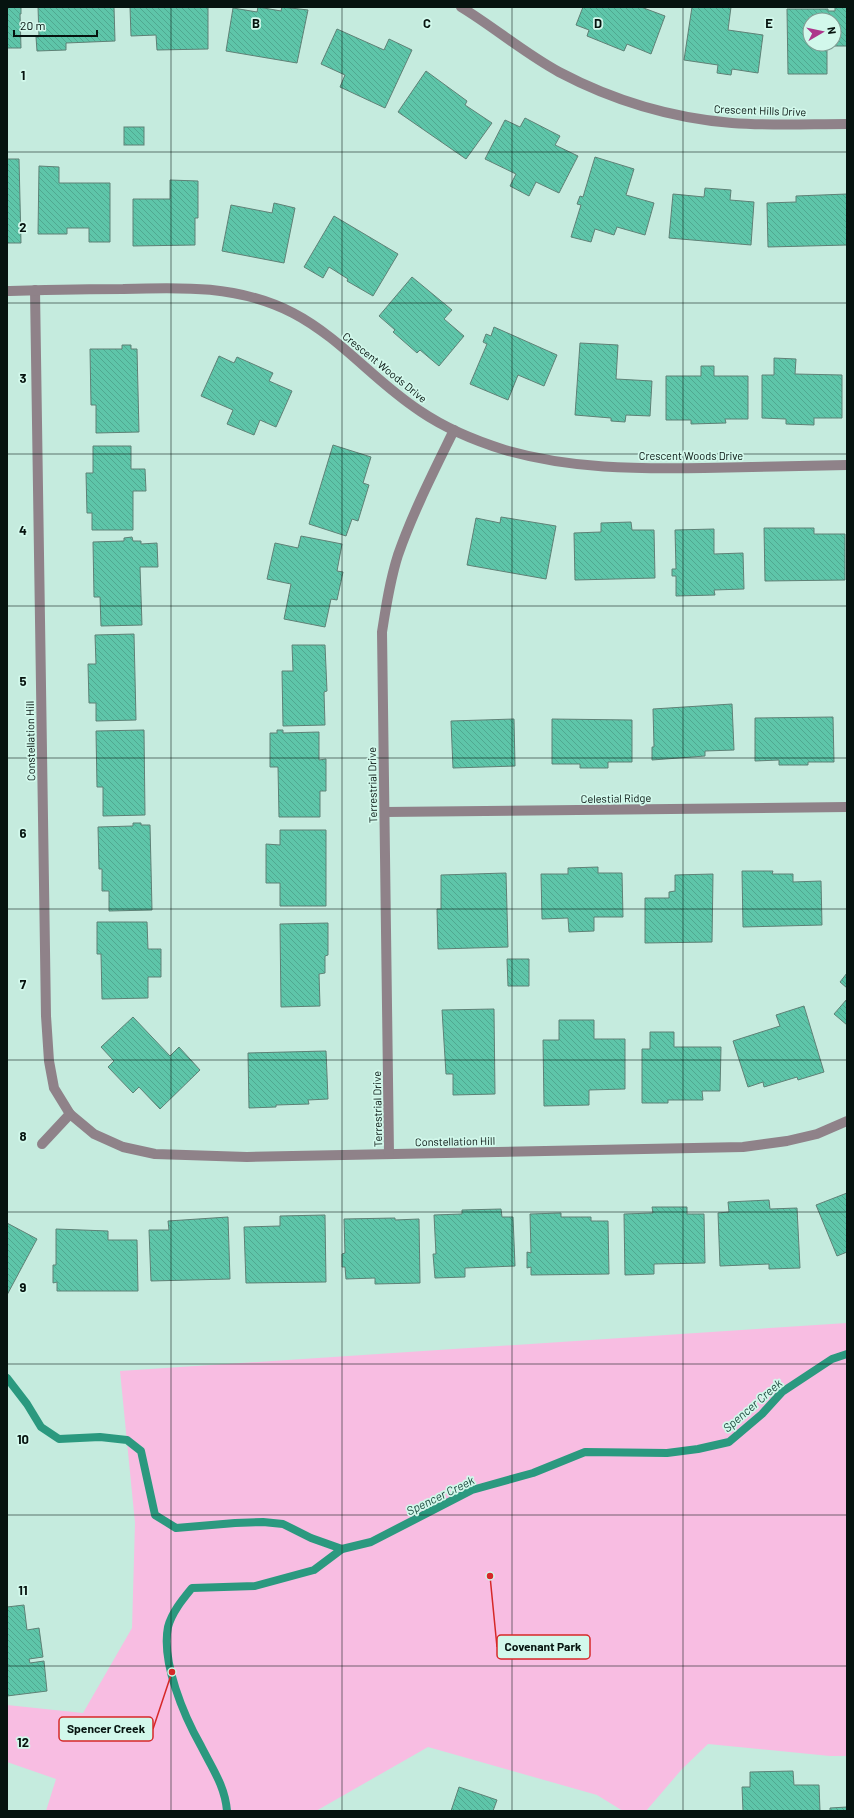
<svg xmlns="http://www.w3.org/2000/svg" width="854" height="1818" font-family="Barlow,sans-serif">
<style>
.park{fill:#f8bde2}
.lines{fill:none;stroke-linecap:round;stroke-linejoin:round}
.stream{stroke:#2b997f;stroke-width:8}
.building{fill:url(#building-back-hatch);stroke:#5f8176;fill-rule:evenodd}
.minor{stroke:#8f8289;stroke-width:10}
.grid{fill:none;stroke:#06130f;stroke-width:1;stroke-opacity:0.55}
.labels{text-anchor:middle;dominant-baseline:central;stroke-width:3.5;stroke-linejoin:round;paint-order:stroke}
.street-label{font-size:11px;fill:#06130f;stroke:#d2f8eb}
.water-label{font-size:12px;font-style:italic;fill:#1e4b3f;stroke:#d2f8eb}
.grid-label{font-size:13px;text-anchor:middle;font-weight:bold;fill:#06130f;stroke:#d2f8eb;stroke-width:3.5;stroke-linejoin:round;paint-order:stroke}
.leader{fill:none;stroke:#d62828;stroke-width:1.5}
.callout-dot{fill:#d62828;stroke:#d2f8eb;stroke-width:1.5}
.callout{fill:#d2f8eb;stroke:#d62828;stroke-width:1.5}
.callout-label{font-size:12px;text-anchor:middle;font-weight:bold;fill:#06130f}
</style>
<defs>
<pattern id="building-back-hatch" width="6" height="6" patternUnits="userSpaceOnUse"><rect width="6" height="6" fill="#5ec5a9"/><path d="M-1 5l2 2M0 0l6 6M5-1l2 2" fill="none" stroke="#50a890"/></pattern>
</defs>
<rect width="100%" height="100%" fill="#c5ebde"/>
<!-- park -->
<polygon class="park" points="847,1323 847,1756 830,1756 708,1744 682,1769 646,1811 623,1811 597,1795 428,1747 316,1811 46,1811 56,1779 7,1762 7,1705 83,1713 132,1628 135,1523 120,1371"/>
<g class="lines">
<!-- stream -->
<g class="stream">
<polyline points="7,1378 27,1404 41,1427 59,1439 100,1437 127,1440 141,1451 155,1515 176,1528 235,1523 263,1522 283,1524 311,1538 342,1549"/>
<path d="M 227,1811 C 225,1786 212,1768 201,1746 C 184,1716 161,1662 168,1627 C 172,1612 183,1599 192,1588 L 255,1586 L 314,1570 L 342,1549 L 371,1542 L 472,1490 L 533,1473 L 585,1452 L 667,1453 L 698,1449 L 729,1442 L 762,1414 L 782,1392 L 832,1359 L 847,1354"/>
</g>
</g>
<!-- building -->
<g class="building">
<polygon points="7,7 21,7 21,14 20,14 21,48 7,48"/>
<polygon points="38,7 114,7 115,41 66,43 66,50 37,51 36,37 39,37"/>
<polygon points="130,7 208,7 208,49 157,50 156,35 131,36"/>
<polygon points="258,7 281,11 282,7 308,10 297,63 226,51 233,8 257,12"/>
<polygon points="583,7 641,7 665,16 651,54 627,44 624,51 587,36 589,30 576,25"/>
<polygon points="692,7 731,7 728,30 763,35 758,73 732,69 731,75 717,73 718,65 684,60"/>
<path d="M 835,7 L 847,7 L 847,46 L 827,46 L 827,74 L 788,74 L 787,9 L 828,9 L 828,11 L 835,11 ZM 810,20 L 834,20 L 834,44 L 810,44 Z"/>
<polygon points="337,29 384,50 389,39 412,50 385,108 340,87 345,75 321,64"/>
<polygon points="426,71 467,101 465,105 492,123 466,159 398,112"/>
<polygon points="525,118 560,136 555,145 578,156 559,193 536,182 529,196 510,186 516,174 485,159 505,120 520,127"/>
<rect x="124" y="127" width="20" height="18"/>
<polygon points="595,157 634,169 626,195 654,203 645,235 617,227 614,235 595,229 591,242 571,237 581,205 577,204 580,196 583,197"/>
<polygon points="7,159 19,159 21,243 7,243"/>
<polygon points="39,166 59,167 59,183 110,183 110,242 89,242 89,228 67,228 67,234 38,234"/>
<polygon points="170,180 198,181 198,218 195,218 195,245 133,246 133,199 170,199"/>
<polygon points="705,188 731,190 730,200 754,202 751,245 669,238 673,194 704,197"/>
<polygon points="847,194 847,245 768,247 767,203 796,202 796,196"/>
<polygon points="274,203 295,208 284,263 222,251 231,205 272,213"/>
<polygon points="334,216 398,254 373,296 347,281 348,279 329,267 323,278 304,267"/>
<polygon points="412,277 452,310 444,319 464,336 439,366 420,350 417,353 393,332 395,330 379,316"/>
<polygon points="494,327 557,355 544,386 518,375 508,400 470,384 487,344 483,342 486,334 491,336"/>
<polygon points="580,343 618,345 616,379 652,381 650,416 626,415 625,422 611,421 611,418 575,415"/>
<polygon points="122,345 131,345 131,349 137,349 139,432 96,433 96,405 91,405 90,349 122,349"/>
<polygon points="219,356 234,363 237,357 273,373 269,381 292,391 276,427 260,420 254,435 227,424 233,410 201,396"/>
<polygon points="774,358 796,359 795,374 842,375 842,418 814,418 814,425 786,424 786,419 762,418 762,375 774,375"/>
<polygon points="701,366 714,366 714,376 748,376 748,419 725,419 726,423 691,424 691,420 666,420 666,376 701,376"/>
<polygon points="333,445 371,457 363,483 369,485 358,521 352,519 346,536 309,524"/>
<polygon points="93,446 131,446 131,469 145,469 146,491 133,491 133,530 92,530 92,513 87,513 86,473 93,473"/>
<polygon points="501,517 556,526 546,579 467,565 476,518 500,523"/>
<polygon points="631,522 632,530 654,530 655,578 575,580 574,533 601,532 601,523"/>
<polygon points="764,528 814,528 814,534 845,534 845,580 765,581"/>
<polygon points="714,529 714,554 743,553 744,589 714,590 715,595 676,596 676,576 672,576 672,569 676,569 675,530"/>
<polygon points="301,536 342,544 337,571 343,572 337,600 331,599 325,627 284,619 291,584 267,579 275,543 298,548"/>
<polygon points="132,537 133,541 141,541 141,544 157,543 158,567 140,567 142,625 101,626 100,597 94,597 93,542 124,541 124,538"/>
<polygon points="134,634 136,720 96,721 96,703 89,703 88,664 96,664 95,635"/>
<polygon points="292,645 325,645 327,691 324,692 325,725 283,726 282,671 293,671"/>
<polygon points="732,704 734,750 705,751 705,756 652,760 652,747 654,747 653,709"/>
<polygon points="833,717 834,762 808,762 808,765 779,765 779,760 755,761 755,718"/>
<polygon points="514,719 515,766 453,768 451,721"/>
<polygon points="552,719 632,720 632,762 608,762 608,768 580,768 580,764 552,764"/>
<polygon points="144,730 145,815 103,816 103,787 97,787 96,731"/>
<polygon points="277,730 283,730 283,733 319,732 319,760 326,759 326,791 320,791 320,817 279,817 278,767 270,767 270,733 277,733"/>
<polygon points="133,823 141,823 141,825 150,825 152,910 109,911 109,891 102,891 102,869 99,869 98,827 133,826"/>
<polygon points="280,830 326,830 326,906 280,906 280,883 266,883 266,844 280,845"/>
<polygon points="598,867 598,873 622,873 623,917 594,917 594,931 569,932 568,918 542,919 541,874 568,874 568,868"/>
<polygon points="742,871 773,871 772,874 793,874 793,882 821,881 822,925 743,927"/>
<polygon points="506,873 508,947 438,949 437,909 441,909 441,875"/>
<polygon points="713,874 712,942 645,943 645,898 669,898 669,892 675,891 675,875"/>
<polygon points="97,922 147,922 148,949 161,949 161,977 148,977 148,998 102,999 101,954 97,954"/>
<polygon points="328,923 328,955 325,956 325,973 319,974 320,1006 281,1007 280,924"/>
<polygon points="507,959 529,959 529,986 508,986"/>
<polygon points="847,973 847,988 840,982"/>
<polygon points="847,999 847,1025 834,1014"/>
<polygon points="804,1006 824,1072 798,1080 797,1077 764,1087 763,1082 748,1087 733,1041 780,1026 776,1015"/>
<polygon points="494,1009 495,1094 453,1095 453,1074 446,1074 442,1010"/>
<polygon points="133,1017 170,1056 179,1047 200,1070 160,1109 139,1087 133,1093 108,1067 114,1061 101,1047"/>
<polygon points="559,1020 594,1020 594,1039 625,1039 625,1089 589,1090 589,1105 544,1106 543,1040 559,1040"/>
<polygon points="650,1032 674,1032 674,1047 721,1047 720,1091 702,1091 703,1100 668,1100 668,1103 642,1103 642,1049 650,1049"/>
<polygon points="326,1051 328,1099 308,1100 309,1104 276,1105 276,1107 249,1108 248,1053"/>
<polygon points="847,1193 847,1252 837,1256 816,1205"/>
<polygon points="769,1200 770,1209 797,1208 800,1268 769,1269 769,1264 720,1266 718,1213 729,1212 728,1202"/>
<polygon points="652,1207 687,1207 687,1214 704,1214 705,1263 654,1264 654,1274 625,1275 624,1214 653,1213"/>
<polygon points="501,1209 502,1217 513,1217 515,1266 465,1268 465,1277 435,1278 433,1254 436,1254 434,1215 462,1214 462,1210"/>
<polygon points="561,1213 561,1217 591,1217 591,1221 608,1221 609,1274 531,1275 531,1267 527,1268 527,1252 531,1253 530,1214"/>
<polygon points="325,1215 326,1282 246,1283 244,1227 280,1226 280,1216"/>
<polygon points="228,1217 230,1279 151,1281 149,1230 169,1230 168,1221"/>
<polygon points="395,1218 395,1220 419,1219 420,1283 375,1284 375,1278 346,1279 345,1267 342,1267 342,1254 345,1253 344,1219"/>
<polygon points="7,1223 37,1239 7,1295"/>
<polygon points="56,1229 108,1231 108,1240 137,1240 138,1291 57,1291 57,1282 53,1283 53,1265 56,1265"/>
<polygon points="24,1605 27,1630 39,1628 43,1657 29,1659 30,1663 44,1661 47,1691 7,1696 7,1607"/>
<polygon points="793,1771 794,1785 819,1785 820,1811 743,1811 742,1787 750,1787 750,1772"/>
<polygon points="459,1787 497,1800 493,1811 451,1811"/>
<polygon points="847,1807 847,1811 830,1811 830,1808"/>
</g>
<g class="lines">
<!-- minor -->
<g class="minor">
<path d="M 461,7 C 494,27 524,53 559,72 C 612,100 672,118 732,123 C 770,126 809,124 847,124"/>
<polyline points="35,290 46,1016 49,1061 54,1088 70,1114 94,1134 123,1147 155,1154 247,1157 743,1147 787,1141 817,1134 847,1121"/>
<path d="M 7,291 C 46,290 84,289 123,289 C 182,287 239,285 293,313 C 341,338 375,382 420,411 C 445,428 476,441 505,450 C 571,469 636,469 704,468 C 752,467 799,466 847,465"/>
<polyline points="385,812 847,807"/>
<polyline points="42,1144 70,1114"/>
<path d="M 389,1154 L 382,632 C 386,606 390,580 398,555 C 413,512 434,471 454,430"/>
</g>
</g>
<!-- grid -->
<path class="grid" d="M 171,7 L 171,1811M 342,7 L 342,1811M 512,7 L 512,1811M 683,7 L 683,1811M 7,152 L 847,152M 7,303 L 847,303M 7,454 L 847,454M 7,606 L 847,606M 7,758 L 847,758M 7,909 L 847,909M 7,1060 L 847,1060M 7,1212 L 847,1212M 7,1364 L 847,1364M 7,1515 L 847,1515M 7,1666 L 847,1666"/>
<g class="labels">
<!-- street labels -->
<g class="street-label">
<text transform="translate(760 110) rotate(2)">Crescent Hills Drive</text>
<text transform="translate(385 367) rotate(39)">Crescent Woods Drive</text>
<text x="691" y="455">Crescent Woods Drive</text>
<text transform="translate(30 741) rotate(-91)">Constellation Hill</text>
<text transform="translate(372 785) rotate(-91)">Terrestrial Drive</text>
<text transform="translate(616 798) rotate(-1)">Celestial Ridge</text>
<text transform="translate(377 1109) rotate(-91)">Terrestrial Drive</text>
<text transform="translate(455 1141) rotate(-1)">Constellation Hill</text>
</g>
<!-- water labels -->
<g class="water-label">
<text transform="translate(752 1405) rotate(-41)">Spencer Creek</text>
<text transform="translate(440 1495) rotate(-26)">Spencer Creek</text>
</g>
</g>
<g class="grid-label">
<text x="256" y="28">B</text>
<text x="427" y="28">C</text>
<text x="598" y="28">D</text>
<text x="769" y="28">E</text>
<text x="23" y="80">1</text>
<text x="23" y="232">2</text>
<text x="23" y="383">3</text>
<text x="23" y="535">4</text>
<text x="23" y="686">5</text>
<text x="23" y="838">6</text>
<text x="23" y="989">7</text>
<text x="23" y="1141">8</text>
<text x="23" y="1292">9</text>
<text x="23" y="1444">10</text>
<text x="23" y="1595">11</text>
<text x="23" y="1747">12</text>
</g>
<!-- callouts -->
<path class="leader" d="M490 1576L497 1647M172 1672L153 1729"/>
<g class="callout-dot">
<circle cx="490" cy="1576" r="4"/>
<circle cx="172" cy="1672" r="4"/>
</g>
<g class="callout">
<rect x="497" y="1635" width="93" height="24" rx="4"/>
<rect x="59" y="1717" width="94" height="24" rx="4"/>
</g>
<g class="callout-label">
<text x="543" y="1651">Covenant Park</text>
<text x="106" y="1733">Spencer Creek</text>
</g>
<!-- border -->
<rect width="854" height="1818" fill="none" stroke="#06130f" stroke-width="16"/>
<!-- north arrow -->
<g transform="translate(822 32) rotate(81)"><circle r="19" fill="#d2f8eb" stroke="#809c93"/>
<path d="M0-3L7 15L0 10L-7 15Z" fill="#ad358b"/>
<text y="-6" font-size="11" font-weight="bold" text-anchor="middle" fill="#06130f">N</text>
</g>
<!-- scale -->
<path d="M14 30v6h83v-6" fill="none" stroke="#06130f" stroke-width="2"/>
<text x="20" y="30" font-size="12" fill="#06130f" stroke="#d2f8eb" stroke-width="3" paint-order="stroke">20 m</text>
</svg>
